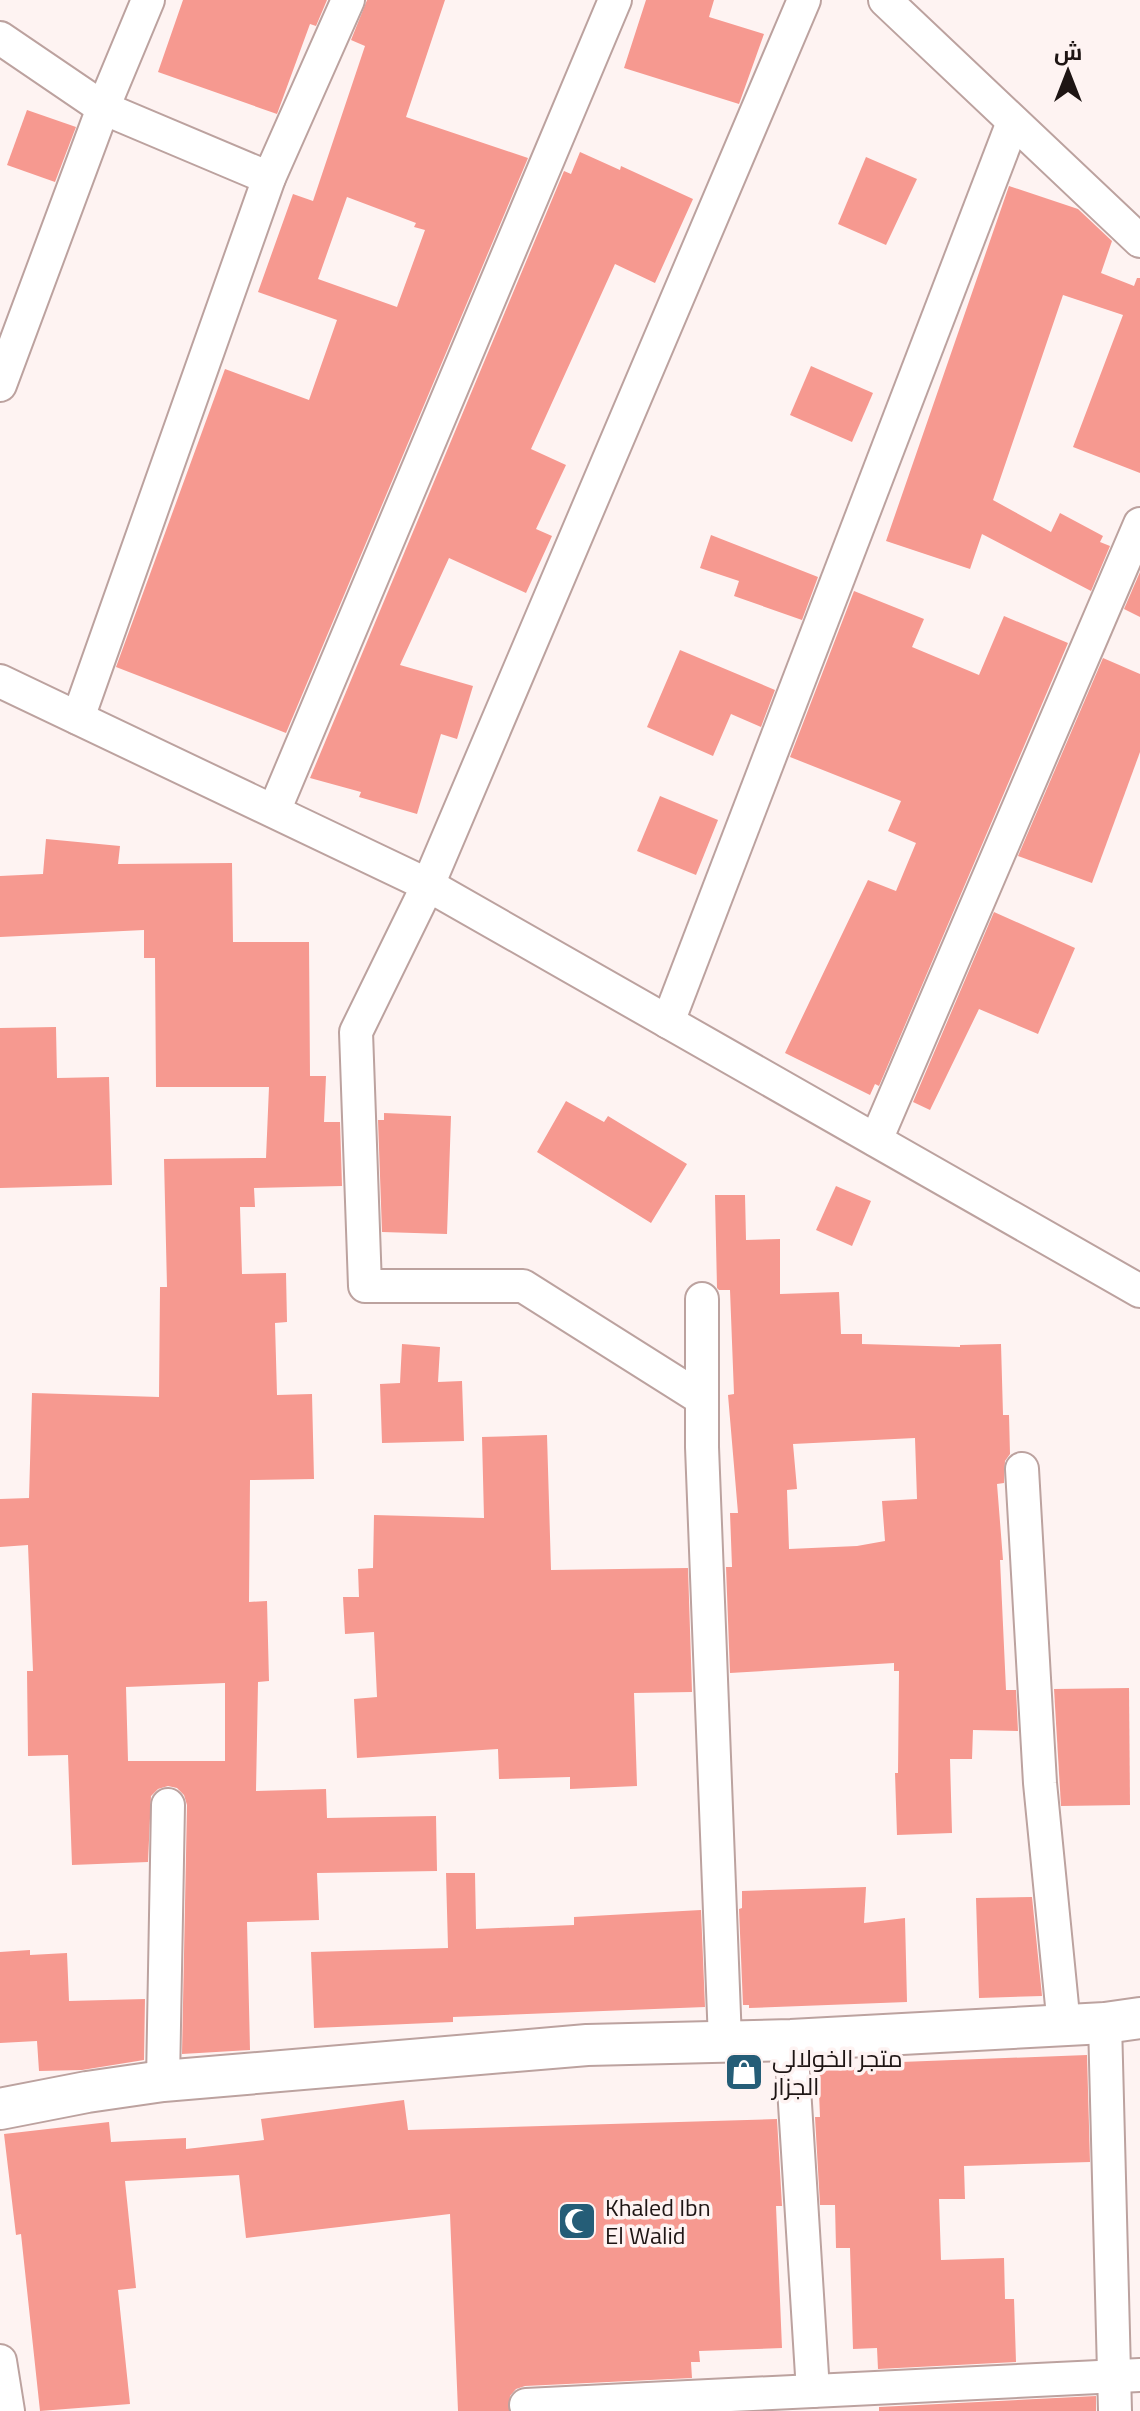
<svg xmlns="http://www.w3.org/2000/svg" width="1140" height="2411" font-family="'Titillium Web',Cairo,sans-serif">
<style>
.building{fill:#f69990;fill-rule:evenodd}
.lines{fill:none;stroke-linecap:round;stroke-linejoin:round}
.minor-casing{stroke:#bca29f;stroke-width:36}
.tertiary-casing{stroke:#bca29f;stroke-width:44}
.minor{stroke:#fff;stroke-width:32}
.tertiary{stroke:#fff;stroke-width:40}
.labels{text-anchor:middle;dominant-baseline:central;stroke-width:7;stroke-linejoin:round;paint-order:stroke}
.poi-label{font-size:24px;fill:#1e1514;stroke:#fef3f2;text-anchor:start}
</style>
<rect width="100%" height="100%" fill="#fef3f2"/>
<!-- building -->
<g class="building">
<polygon points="183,0 327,0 316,26 310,24 277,114 158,72"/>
<path d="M 367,0 L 445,0 L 406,117 L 528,158 L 286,733 L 116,667 L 225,369 L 309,400 L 337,320 L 258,292 L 293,194 L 313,201 L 365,46 L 351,40 ZM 347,197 L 416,223 L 414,227 L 425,230 L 397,307 L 318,279 Z"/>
<polygon points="646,0 714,0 709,17 764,34 739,104 624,68"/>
<polygon points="27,110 76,127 55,182 7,165"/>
<polygon points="580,152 620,170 621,166 693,199 655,283 615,264 531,449 566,465 536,529 552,536 526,593 449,558 400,665 473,686 457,739 441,734 417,814 359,797 361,792 310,778 564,171 571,174"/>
<polygon points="866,157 917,179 886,245 838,224"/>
<polygon points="1009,186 1078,209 1112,241 1101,273 1134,286 1137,278 1140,278 1140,473 1073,447 1123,315 1063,295 993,500 1051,532 1060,513 1103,536 1100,542 1110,546 1091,591 982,534 970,569 886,541"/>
<polygon points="811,366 873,393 852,442 790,415"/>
<polygon points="711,535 818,577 802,620 734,596 739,581 700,568"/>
<polygon points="1140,572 1140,617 1124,609"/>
<polygon points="854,591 924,619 912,647 979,675 1004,616 1068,643 879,1086 875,1084 870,1095 785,1053 868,880 896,891 916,843 888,831 901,801 790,757"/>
<polygon points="680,650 775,690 761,727 731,714 713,756 647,727"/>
<polygon points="1103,658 1140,674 1140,752 1092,883 1018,856"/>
<polygon points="660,796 718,820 696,875 637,851"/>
<path d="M 46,839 L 120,846 L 118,864 L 232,863 L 233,942 L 309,942 L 310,1076 L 326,1076 L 324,1122 L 340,1122 L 342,1186 L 254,1188 L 255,1207 L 240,1207 L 242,1274 L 286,1273 L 287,1322 L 275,1323 L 277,1395 L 312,1394 L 314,1479 L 250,1480 L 249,1602 L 267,1601 L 269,1681 L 258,1682 L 256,1791 L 326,1789 L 327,1818 L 436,1816 L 437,1871 L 317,1873 L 319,1920 L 247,1922 L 250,2050 L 182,2054 L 187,1805 L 184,1795 L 177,1788 L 168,1786 L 158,1789 L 151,1796 L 148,1862 L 72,1865 L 68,1755 L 28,1756 L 27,1671 L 33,1671 L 28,1545 L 0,1547 L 0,1499 L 29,1498 L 32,1393 L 159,1397 L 160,1287 L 167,1287 L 164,1159 L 266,1158 L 269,1087 L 156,1087 L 155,958 L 144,958 L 144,930 L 0,937 L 0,876 L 43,874 ZM 225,1683 L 225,1761 L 128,1761 L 126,1687 Z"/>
<polygon points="994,912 1075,948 1038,1034 979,1009 930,1110 913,1102"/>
<polygon points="56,1027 57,1078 109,1077 112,1185 0,1188 0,1028"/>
<polygon points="566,1101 604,1122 608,1116 687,1164 651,1223 537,1152"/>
<polygon points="384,1113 451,1116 447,1234 382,1232 378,1120 384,1120"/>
<polygon points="836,1186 871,1201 852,1246 816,1230"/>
<path d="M 715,1195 L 745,1195 L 746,1240 L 780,1239 L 780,1294 L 839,1292 L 841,1334 L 862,1334 L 862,1344 L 960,1347 L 960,1345 L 1001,1344 L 1003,1415 L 1009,1415 L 1010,1454 L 1005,1461 L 1004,1483 L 997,1484 L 1003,1560 L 1000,1560 L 1006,1690 L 1016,1690 L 1018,1731 L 973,1730 L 972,1759 L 950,1759 L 952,1833 L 897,1835 L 895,1773 L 898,1773 L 899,1671 L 894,1671 L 894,1663 L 730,1673 L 726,1567 L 732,1567 L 730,1513 L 738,1513 L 728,1395 L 734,1394 L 730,1290 L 719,1290 L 717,1288 ZM 915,1438 L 917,1499 L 882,1501 L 885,1541 L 857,1546 L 789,1549 L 787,1490 L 797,1489 L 793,1444 Z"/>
<polygon points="402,1344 440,1347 438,1382 462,1381 464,1441 382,1443 380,1384 400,1383"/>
<polygon points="547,1435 551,1570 688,1568 692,1692 634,1693 637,1786 570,1789 570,1777 499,1779 498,1749 357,1758 354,1699 377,1697 374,1632 345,1634 343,1597 359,1597 358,1569 373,1568 374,1515 484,1518 482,1437"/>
<polygon points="1129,1688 1130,1805 1061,1806 1054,1689"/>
<polygon points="446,1873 475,1873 476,1929 574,1925 574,1917 701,1910 705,2007 453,2017 453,2022 314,2028 311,1952 448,1948"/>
<polygon points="866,1887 864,1923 905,1918 907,2002 749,2008 749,2005 743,2005 739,1909 742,1908 742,1891"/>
<polygon points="1032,1897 1042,1996 979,1998 976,1898"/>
<polygon points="30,1950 30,1955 67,1953 69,2001 145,1999 144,2060 82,2070 39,2071 37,2041 0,2043 0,1952"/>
<polygon points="1087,2055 1090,2162 964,2166 965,2199 939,2199 941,2260 1004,2258 1005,2299 1014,2299 1016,2362 878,2369 877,2348 853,2349 850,2248 836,2248 835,2205 820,2205 815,2117 820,2117 818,2069 875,2067 875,2063"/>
<polygon points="404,2100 408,2130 777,2119 782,2206 776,2206 782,2348 699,2351 700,2362 691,2362 692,2378 525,2386 516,2389 510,2396 509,2411 458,2411 450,2214 246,2238 239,2175 125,2181 136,2288 118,2290 130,2404 40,2411 21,2234 16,2235 4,2134 109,2122 111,2142 186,2138 186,2149 264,2140 261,2119"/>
<polygon points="1096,2396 1096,2411 879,2411 879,2407"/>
</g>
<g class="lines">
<defs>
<g id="minor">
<polyline points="885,0 1140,241"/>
<polyline points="0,38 103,108 269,178"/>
<polyline points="0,385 103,108 148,0"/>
<polyline points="0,681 428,885 1140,1291"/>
<polyline points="78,718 269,178 348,0"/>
<polyline points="274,811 615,0"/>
<polyline points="668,1022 1013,122"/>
<polyline points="876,1140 1140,524"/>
<polyline points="702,1299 702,1447 725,2041"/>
<polyline points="702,1399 523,1286 365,1286 356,1032 428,885 804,0"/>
<polyline points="1022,1469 1040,1783 1064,2026"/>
<polyline points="1105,2023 1115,2411"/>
<polyline points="791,2040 813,2391"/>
<polyline points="163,2081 168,1805"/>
<polyline points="0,2361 8,2411"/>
<polyline points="526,2405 1140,2375"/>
</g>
<polyline id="tertiary" points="0,2109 87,2092 163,2081 587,2045 791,2040 1105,2023 1140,2018"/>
</defs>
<!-- minor casing -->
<use href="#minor" class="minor-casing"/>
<!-- tertiary casing -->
<use href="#tertiary" class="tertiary-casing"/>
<!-- minor -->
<use href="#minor" class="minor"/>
<!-- tertiary -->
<use href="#tertiary" class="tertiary"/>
</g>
<!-- icons -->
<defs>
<symbol id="shop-square" viewBox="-11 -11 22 22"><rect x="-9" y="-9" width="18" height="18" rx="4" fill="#255d77" stroke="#fef3f2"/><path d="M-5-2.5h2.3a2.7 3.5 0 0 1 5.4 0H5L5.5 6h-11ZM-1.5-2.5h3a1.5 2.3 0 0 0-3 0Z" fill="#fff"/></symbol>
<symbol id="mosque-square" viewBox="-11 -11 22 22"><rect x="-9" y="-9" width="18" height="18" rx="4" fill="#255d77" stroke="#fef3f2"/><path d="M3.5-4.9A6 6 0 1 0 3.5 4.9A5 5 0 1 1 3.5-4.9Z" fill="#fff"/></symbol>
</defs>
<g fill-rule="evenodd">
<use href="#shop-square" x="722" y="2050" width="44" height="44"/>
<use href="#mosque-square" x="555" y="2199" width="44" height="44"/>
</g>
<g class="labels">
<!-- poi labels -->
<g class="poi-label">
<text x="772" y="2058">متجر الخولالي<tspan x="772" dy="28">الجزار</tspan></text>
<text x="605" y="2207">Khaled Ibn<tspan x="605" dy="28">El Walid</tspan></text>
</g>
</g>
<!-- north arrow -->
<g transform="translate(1068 72)" stroke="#fef3f2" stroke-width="6" paint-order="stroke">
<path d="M0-6L14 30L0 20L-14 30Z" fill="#1e1514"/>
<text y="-12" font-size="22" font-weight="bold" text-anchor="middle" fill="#1e1514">ش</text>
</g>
</svg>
